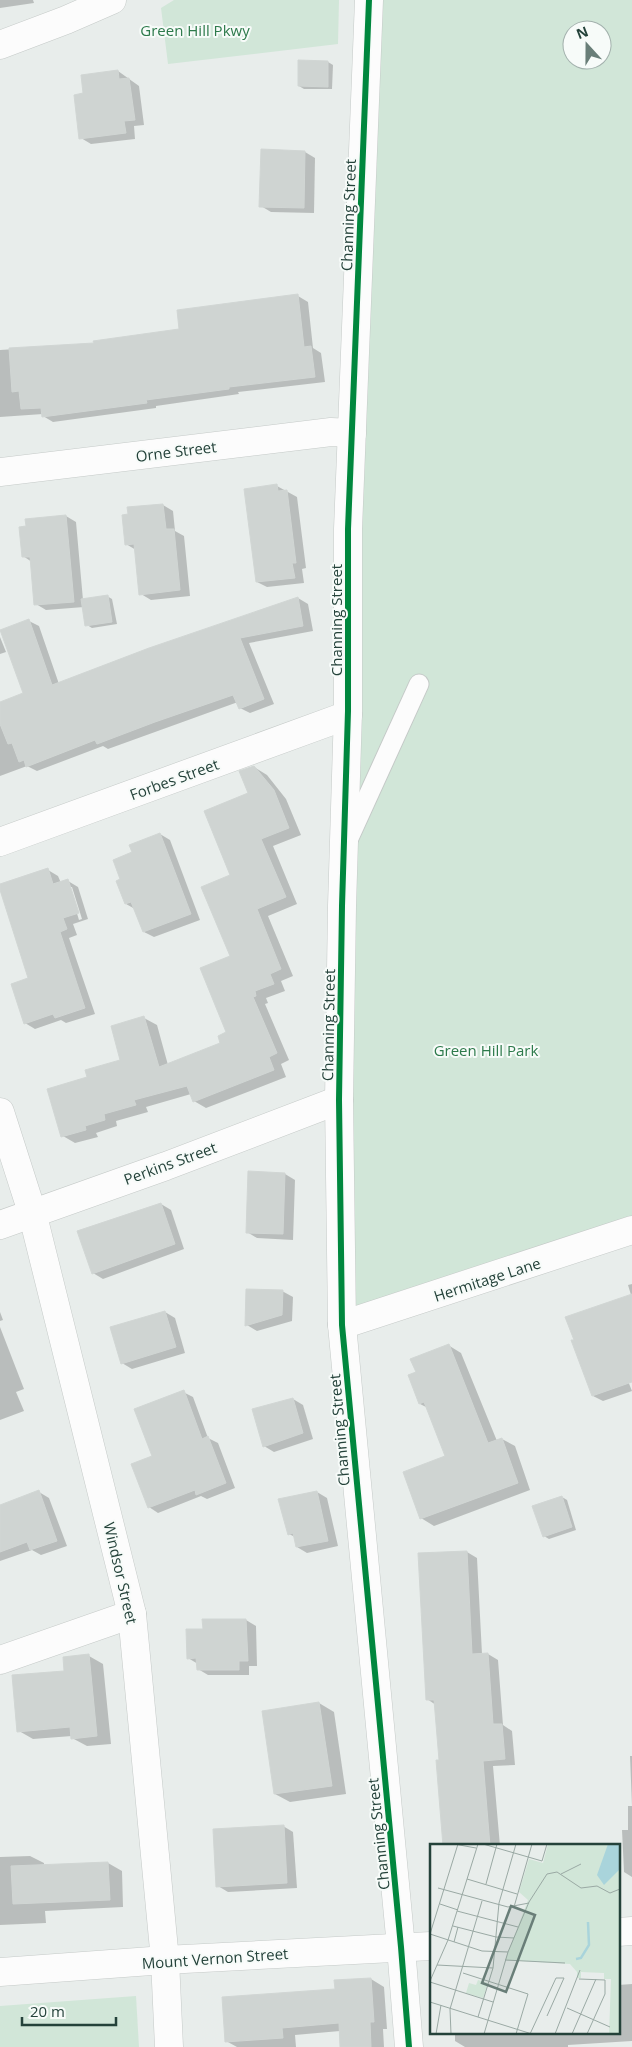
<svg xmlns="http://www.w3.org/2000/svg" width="632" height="2047" font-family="'Open Sans',sans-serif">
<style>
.green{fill:#d1e6d8;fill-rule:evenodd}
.shadow{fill:#0003;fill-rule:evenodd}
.building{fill:#cfd4d2;stroke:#d1d6d4}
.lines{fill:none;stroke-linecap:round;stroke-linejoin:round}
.lane-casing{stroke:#c5cac8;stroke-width:21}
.street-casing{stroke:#c5cac8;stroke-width:29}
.lane{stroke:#fcfcfc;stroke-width:19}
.street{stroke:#fcfcfc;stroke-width:28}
.cycleway-casing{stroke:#f7fbf9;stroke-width:9}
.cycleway{stroke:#00873e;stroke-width:6}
.labels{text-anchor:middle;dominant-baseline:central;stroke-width:4;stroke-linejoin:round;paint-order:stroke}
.park-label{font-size:15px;fill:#2d7a4b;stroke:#f7fbf9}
.street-label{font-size:15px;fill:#24423a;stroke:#f7fbf9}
.inset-river{fill:none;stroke:#a9d4db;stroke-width:2.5}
.inset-road{fill:none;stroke:#9aa9a4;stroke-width:1}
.view{fill:#697e78;fill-opacity:0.15;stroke:#697e78;stroke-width:2.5}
.inset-edge{fill:none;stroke:#24423a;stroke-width:2.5}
</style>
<rect width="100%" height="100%" fill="#e8edeb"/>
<!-- green -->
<g class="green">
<polygon points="174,0 339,0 338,44 168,64 161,8"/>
<path d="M 369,0 L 632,0 L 632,1230 L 342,1325 ZM 572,30 L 602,30 L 602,60 L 572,60 Z"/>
<polygon points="136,1996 139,2047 0,2047 0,2006"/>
</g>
<!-- shadow -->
<g class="shadow">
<polygon points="0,0 33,0 34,3 0,8"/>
<polygon points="328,62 333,65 332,89 304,89 299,86"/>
<polygon points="118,71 139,86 144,125 134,126 135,139 91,144 81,138 84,94"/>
<polygon points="262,150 305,152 315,158 314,213 271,212 261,206"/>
<polygon points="298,296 308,302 313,348 321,353 325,382 238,392 239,394 156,406 156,408 53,422 43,416 43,414 0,417 0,350 95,344 181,330"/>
<polygon points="277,486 297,497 306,568 302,569 304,583 267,587 257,582"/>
<polygon points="163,505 173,511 175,531 184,536 190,596 151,600 141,594 136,550 126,544"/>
<polygon points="66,516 76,522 83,600 107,596 112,599 117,624 92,628 87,625 84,607 46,610 36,604 32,562 23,556"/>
<polygon points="298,598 308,604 313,631 249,643 274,704 250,713 240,708 238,702 108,749 103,746 37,771 27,766 0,776 0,703 24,694 29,621 39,626 59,684"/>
<polygon points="0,637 6,652 0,654"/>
<polygon points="254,767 267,775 286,799 301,835 273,846 297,904 268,916 293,976 281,981 285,991 266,998 268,1003 265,1004 289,1060 281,1064 286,1077 206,1108 194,1101 191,1094 146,1107 148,1112 116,1121 117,1126 96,1133 98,1137 75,1143 63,1136 88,1078 122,1060 144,1018 157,1025 168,1065 222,1044 228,1033 232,956 232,876 250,794"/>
<polygon points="160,834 170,840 200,920 154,937 144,932 135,909 126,904 122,880 134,853"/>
<path d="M 48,870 L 58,876 L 61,883 L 68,881 L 78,887 L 88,919 L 73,924 L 77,935 L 69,938 L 95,1014 L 66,1023 L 61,1020 L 35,1029 L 25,1023 L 30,979 L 0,886 ZM 69,887 L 72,887 L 82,919 L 79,920 Z"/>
<polygon points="249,1173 285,1174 295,1180 293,1240 257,1238 247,1232"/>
<polygon points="161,1204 171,1210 184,1249 103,1279 93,1273"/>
<polygon points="632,1284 632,1380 628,1381 632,1391 603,1401 593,1396 631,1295 628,1285"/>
<polygon points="282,1291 293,1297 292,1321 257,1331 247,1325"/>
<polygon points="0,1312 3,1320 0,1321"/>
<polygon points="165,1312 175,1318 185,1353 132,1369 122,1363"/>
<polygon points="0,1327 24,1389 16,1392 24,1411 0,1420"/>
<polygon points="448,1345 461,1353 497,1441 502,1439 515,1446 530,1490 434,1526 421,1518 447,1457 428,1408 420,1404 409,1375 417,1372"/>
<polygon points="183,1392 193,1397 208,1438 218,1443 235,1488 207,1499 201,1496 158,1513 149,1507"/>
<polygon points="293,1399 303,1405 313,1439 274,1452 264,1446"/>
<polygon points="39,1492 49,1498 67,1546 41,1555 32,1550 0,1561 0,1506"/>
<polygon points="317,1492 327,1498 338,1546 307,1553 297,1547 295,1537 289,1534"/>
<polygon points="562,1497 567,1500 576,1530 549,1539 544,1536"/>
<polygon points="467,1552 477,1558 482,1654 488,1654 498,1660 503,1725 512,1731 515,1765 493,1766 500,1846 444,1846 441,1761 436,1705 427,1699"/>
<polygon points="246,1620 256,1626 257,1666 249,1666 249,1675 208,1675 198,1669 198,1664 188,1658 204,1630"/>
<polygon points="89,1656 103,1664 111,1744 87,1746 72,1738 72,1736 33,1739 19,1731 66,1672"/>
<polygon points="319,1703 334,1712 346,1794 290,1802 275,1794 263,1712"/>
<polygon points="630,1756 632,1756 632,1877 624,1872 622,1830 628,1830 628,1806 632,1806"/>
<polygon points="283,1826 293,1832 297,1888 228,1892 218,1886"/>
<polygon points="30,1856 44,1863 44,1866 108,1863 122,1871 123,1907 45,1911 46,1923 0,1925 0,1857"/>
<polygon points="371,1979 384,1987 387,2029 383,2029 384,2047 342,2047 340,2031 295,2035 296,2047 237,2047 226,2041 336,1990"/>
<polygon points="632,1984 632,2041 568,2045 568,2047 465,2047 455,2041 455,2033 618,2033 618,1985"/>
</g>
<!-- building -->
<g class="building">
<polygon points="298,60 328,61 328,87 298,86"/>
<polygon points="118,70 119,79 129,78 135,120 124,121 126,133 79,139 74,95 83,93 81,75"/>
<polygon points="261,149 305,151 304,208 259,207"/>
<polygon points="298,294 304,347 311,346 315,377 229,387 229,389 146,400 147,403 42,417 41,408 21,409 19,391 12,392 9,348 94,343 93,341 179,329 177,310"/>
<polygon points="277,484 278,491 287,490 296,563 292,563 295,578 256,582 244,489"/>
<polygon points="163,504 166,529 174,529 180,590 139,595 134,544 125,545 122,515 128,514 127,507"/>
<polygon points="66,515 74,602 34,605 30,557 22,557 19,527 26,526 25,519"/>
<polygon points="108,595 112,622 85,626 81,599"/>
<polygon points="298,597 303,626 240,638 264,699 239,709 233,695 155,722 97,744 95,740 26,767 24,760 19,762 12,743 8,744 0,724 0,702 23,693 0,630 29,619 52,685 149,648"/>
<polygon points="254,766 274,790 289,828 261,839 286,897 257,909 281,969 270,974 274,984 255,991 256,996 253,997 277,1053 269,1057 274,1070 193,1102 187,1086 134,1100 136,1105 104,1114 105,1120 85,1126 86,1130 61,1137 47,1089 87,1077 85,1070 120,1060 111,1026 144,1016 159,1067 220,1043 218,1036 226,1032 200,968 230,956 201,887 230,875 204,811 248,793 239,771"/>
<polygon points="160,833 191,914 143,932 131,902 125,904 116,881 120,879 113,860 132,852 129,845"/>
<polygon points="48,868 53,884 68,879 79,913 63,918 67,929 60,932 85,1008 55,1018 53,1014 24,1024 11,984 28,978 0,890 0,884"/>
<polygon points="248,1171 285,1173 283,1234 246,1233"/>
<polygon points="161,1203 175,1244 92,1274 77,1231"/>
<polygon points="246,1289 283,1290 282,1315 245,1326"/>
<polygon points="632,1294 632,1382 592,1396 571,1340 574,1340 565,1317"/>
<polygon points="165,1311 176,1347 121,1364 110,1327"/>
<polygon points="449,1344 488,1443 502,1438 518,1483 420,1519 403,1472 445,1456 424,1402 419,1404 408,1375 416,1372 410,1359"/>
<polygon points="184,1390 202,1439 208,1436 226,1483 196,1495 195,1490 148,1508 131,1464 152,1456 134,1409"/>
<polygon points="293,1398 303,1433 263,1447 252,1409"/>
<polygon points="39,1490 57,1541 30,1550 27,1542 0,1552 0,1505"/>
<polygon points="317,1491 328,1541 296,1547 293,1533 288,1535 278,1499"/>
<polygon points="562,1496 572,1527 543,1537 532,1506"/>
<polygon points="467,1551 472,1654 488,1653 493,1724 502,1724 505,1759 483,1761 490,1846 443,1846 436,1760 439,1760 434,1700 426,1700 418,1553"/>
<polygon points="202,1619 246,1619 248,1661 239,1661 239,1670 197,1670 196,1658 187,1659 186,1629 203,1629"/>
<polygon points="89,1654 97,1736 71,1739 70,1727 17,1732 12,1675 64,1671 63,1657"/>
<polygon points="319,1702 332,1786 274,1794 262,1711"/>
<polygon points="284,1825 287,1883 216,1887 213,1829"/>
<polygon points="108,1862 110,1900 13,1904 11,1866"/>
<polygon points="371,1978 374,2022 370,2022 371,2047 340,2047 339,2023 282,2028 283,2038 225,2042 222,1997 335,1989 334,1980"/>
</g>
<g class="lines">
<defs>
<polyline id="lane" points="348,840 419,684"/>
<g id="street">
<polyline points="369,0 348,529 348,711 342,906 339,1100 342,1325 401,1947 409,2047"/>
<polyline points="0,45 66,20 112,0"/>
<polyline points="0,472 331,432 352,433"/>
<polyline points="0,842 348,715"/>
<polyline points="0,1112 32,1212 132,1614 165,1960 169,2047"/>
<polyline points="0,1225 166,1166 339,1100"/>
<polyline points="342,1325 632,1230"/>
<polyline points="0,1660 132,1614"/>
<polyline points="618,1932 632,1931"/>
<polyline points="0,1972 165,1960 431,1946"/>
</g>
</defs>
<!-- lane casing -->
<use href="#lane" class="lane-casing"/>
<!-- street casing -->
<use href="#street" class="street-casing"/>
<!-- lane -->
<use href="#lane" class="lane"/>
<!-- street -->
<use href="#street" class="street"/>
<defs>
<polyline id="cycleway" points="369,0 348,529 348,711 342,906 339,1100 342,1325 401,1947 409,2047"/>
</defs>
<!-- cycleway casing -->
<use href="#cycleway" class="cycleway-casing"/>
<!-- cycleway -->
<use href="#cycleway" class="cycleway"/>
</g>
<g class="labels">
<!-- park labels -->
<g class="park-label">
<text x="195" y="30">Green Hill Pkwy</text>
<text x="486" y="1050">Green Hill Park</text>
</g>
<!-- street labels -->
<g class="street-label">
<text transform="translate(348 215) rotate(-88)">Channing Street</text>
<text transform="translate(176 451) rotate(-7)">Orne Street</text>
<text transform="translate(336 620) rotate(-90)">Channing Street</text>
<text transform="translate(174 779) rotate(-20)">Forbes Street</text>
<text transform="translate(328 1025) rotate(-89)">Channing Street</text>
<text transform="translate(170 1163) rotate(-20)">Perkins Street</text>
<text transform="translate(487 1279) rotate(-18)">Hermitage Lane</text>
<text transform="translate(339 1430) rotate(-95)">Channing Street</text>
<text transform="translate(121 1573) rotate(77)">Windsor Street</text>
<text transform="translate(378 1834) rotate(-96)">Channing Street</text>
<text transform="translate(215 1958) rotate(-4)">Mount Vernon Street</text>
</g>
</g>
<!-- overview -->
<g transform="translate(430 1844)">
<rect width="190" height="190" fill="#e8edeb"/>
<path d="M 118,0 L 190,0 L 190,190 L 179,190 L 181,135 L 174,135 L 174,129 L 151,128 L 151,134 L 147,134 L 147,128 L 140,120 L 75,116 L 98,56 L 89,48 L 99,15 L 113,19 ZM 48,136 L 58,139 L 53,154 L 36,149 L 39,139 L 46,141 Z" fill="#d1e6d8"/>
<path d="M 178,0 L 190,0 L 190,25 L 174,41 L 167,31 Z" fill="#a9d4db"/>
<path class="inset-river" d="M 146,115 L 151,114 L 159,101 L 158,78"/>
<path class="inset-road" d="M 24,0 L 46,4M 53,0 L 112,17 L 117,0M 131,30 L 151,20M 37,35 L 87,50M 56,40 L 67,0M 8,44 L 78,63 L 99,59M 10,60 L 28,66M 84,63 L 102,0M 27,67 L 88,83M 23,82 L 66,93 L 84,94M 0,90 L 28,0M 0,90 L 52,107 L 78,108M 24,98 L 28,83M 75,116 L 135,119M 7,121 L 63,124M 33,129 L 98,150 L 86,190M 149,135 L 175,136 L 175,150 L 157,190M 0,137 L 18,96 L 48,0M 0,138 L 63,158M 0,158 L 102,190M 137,164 L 180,183M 48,173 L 63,124 L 69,59 L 86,0M 6,190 L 11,161M 21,190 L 20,165 L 52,57M 54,190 L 78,108 L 99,58 L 117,30 L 127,28 L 151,44 L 167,42 L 180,49 L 190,45M 100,190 L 126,134 L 134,134 L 117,172M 125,190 L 150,126M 142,190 L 166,135"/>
<path class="view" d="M 81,62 L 105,71 L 76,148 L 52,139 Z"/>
<rect width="190" height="190" class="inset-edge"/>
</g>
<!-- north arrow -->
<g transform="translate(587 45) rotate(339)"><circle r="24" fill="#f7fbf9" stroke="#a3b1ad"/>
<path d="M0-4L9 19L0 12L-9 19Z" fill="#697e78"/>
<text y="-8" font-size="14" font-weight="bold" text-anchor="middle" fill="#24423a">N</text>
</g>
<!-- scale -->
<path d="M22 2017v8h94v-8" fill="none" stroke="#24423a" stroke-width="2.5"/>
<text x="30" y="2017" font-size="15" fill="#24423a" stroke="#f7fbf9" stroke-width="4" paint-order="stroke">20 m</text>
</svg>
